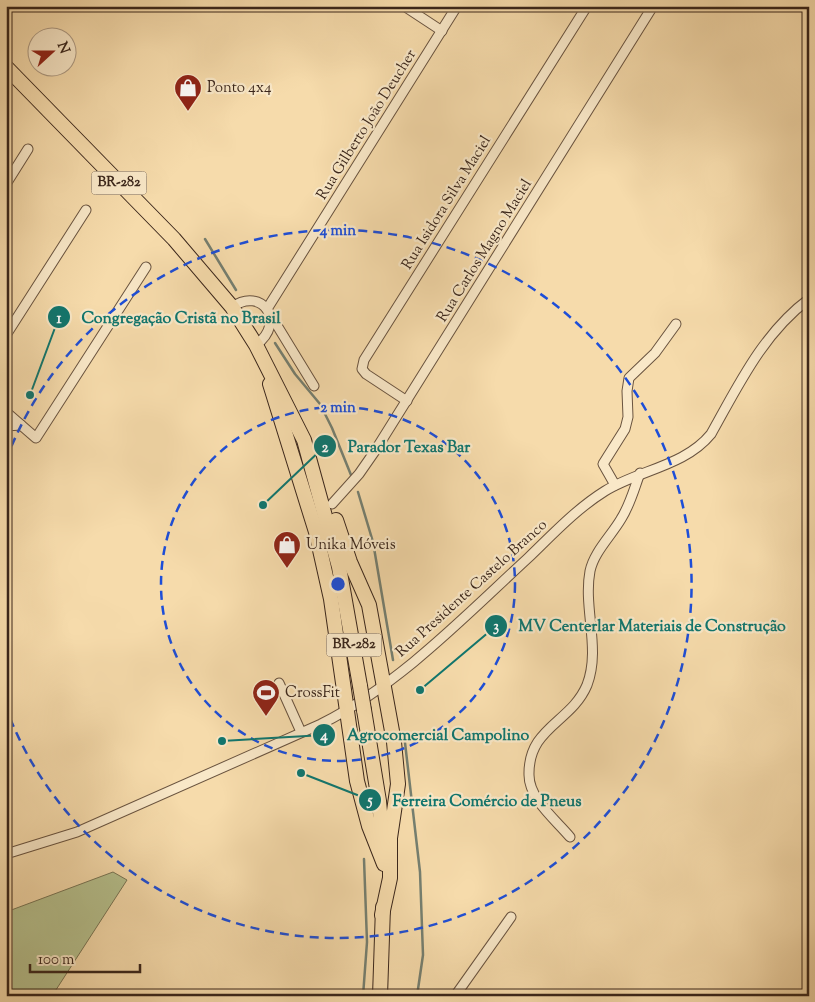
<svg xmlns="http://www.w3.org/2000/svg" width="815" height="1002" font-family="'Sorts Mill Goudy',serif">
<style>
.green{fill:#b6c18e;stroke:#787454}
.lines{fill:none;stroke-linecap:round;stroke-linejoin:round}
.stream{stroke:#757f70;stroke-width:2.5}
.minor-casing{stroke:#69533f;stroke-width:11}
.highway-casing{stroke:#3a261b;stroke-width:16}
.minor{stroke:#f9e8c8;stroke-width:9}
.highway{stroke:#f6dbab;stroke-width:14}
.highway-bridge-casing{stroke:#3a261b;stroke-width:16;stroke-linecap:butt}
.highway-bridge{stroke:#f6dbab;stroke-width:14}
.ring{fill:none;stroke:#1d4ed8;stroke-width:2.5;stroke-dasharray:9 6}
.labels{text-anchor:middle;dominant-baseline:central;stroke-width:4.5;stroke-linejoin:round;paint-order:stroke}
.shield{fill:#f9e8c8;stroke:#73604f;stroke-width:1}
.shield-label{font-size:14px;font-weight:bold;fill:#3a261b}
.poi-label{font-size:15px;fill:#3a261b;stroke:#f9e8c8;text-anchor:start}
.street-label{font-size:15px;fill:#3a261b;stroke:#f9e8c8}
.centre{fill:#1d4ed8;stroke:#f9e8c8;stroke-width:2.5}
.ring-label{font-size:15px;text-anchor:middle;font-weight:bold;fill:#1d4ed8;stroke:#f9e8c8;stroke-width:4.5;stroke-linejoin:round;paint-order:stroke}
.leader{fill:none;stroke:#0f766e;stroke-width:2}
.callout-dot{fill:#0f766e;stroke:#f9e8c8;stroke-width:2}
.mark-label{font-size:15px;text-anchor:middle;font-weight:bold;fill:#fff}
.callout-label{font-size:16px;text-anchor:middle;font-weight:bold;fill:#0f766e;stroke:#f9e8c8;stroke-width:4.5;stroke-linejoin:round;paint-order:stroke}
</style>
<rect width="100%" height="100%" fill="#f6dbab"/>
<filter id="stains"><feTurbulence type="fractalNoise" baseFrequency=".004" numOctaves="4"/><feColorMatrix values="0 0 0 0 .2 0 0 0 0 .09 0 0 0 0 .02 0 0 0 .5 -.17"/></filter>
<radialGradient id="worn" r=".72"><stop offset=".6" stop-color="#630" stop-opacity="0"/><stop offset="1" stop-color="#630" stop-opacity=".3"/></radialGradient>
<!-- green -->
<polygon class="green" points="113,872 127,880 52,996 6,996 6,912"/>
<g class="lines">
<!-- stream -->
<g class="stream">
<polyline points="205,239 236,290"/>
<polyline points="275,343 295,374 320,404 332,428 351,475"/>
<polyline points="358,492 373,542 393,660"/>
<polyline points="404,734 420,872 423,955 417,996"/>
<polyline points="363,996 367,942 364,859"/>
</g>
<defs>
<g id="minor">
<polyline points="404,6 442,31"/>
<polyline points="6,184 28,149"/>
<path d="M 232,307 C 262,286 287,322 256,345"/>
<polyline points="6,335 86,210"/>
<polyline points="314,386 267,309 457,6"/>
<polyline points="407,401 366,374 362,369 364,360 587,6"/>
<polyline points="6,412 36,438 146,267"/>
<polyline points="6,426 21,425"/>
<polyline points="615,485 603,464 625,429 628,417 627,391 629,378 655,353 676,324"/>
<polyline points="332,504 359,474 375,451 653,6"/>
<polyline points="279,683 301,732"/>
<path d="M 570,837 C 556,820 529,799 529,775 C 528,727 571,723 587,685 C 601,649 583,608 590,571 C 594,552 611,536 621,519 C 630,505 634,489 640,473"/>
<path d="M 6,854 L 77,832 L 321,724 C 400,684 464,617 528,558 C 552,535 576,509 605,491 C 639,470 685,466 711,434 C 738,386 763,333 809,299"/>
<polyline points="455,996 511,917"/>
</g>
<g id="highway">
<polyline points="6,67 174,239 232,307 256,345 304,440 339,567 360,686"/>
<polyline points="270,384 316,532 331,599 357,781 369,826 384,864"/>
<polyline points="336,520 350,562 369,605 394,742 398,784 390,838 390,878 382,915"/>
<polyline points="364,710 379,801 383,845"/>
<polyline points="380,996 383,907"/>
</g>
</defs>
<!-- minor casing -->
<use href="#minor" class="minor-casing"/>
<!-- highway casing -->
<use href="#highway" class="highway-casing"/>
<!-- minor -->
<use href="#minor" class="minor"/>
<!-- highway -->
<use href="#highway" class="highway"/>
<defs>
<polyline id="highway-bridge" points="360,686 364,710"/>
</defs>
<!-- highway-bridge casing -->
<use href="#highway-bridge" class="highway-bridge-casing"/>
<!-- highway-bridge -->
<use href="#highway-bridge" class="highway-bridge"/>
</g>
<!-- distance rings -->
<g class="ring">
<circle cx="338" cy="584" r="177"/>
<path d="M6 460A354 354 0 1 1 6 708"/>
</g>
<!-- icons -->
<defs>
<symbol id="shop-pin" viewBox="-11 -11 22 30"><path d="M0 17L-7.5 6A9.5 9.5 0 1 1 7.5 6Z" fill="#8f2418" stroke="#f9e8c8"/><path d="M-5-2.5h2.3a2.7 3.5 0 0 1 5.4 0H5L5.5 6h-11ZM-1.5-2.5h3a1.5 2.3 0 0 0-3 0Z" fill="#fff"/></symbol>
<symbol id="stadium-pin" viewBox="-11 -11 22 30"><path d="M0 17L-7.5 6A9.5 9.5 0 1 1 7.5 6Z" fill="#8f2418" stroke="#f9e8c8"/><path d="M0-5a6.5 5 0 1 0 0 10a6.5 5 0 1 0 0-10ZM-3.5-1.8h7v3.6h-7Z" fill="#fff"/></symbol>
</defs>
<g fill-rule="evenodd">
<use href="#shop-pin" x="172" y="72" width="32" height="43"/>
<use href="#shop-pin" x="271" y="529" width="32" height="43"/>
<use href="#stadium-pin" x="250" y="677" width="32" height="43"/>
</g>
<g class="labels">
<!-- shield labels -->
<g class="shield">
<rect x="91.5" y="171.5" width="55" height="23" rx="4"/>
<rect x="326.5" y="633.5" width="55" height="23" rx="4"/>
</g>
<g class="shield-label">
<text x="119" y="183">BR-282</text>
<text x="354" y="645">BR-282</text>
</g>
<!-- poi labels -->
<g class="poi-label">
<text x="207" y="88">Ponto 4x4</text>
<text x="306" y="545">Unika Móveis</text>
<text x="285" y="693">CrossFit</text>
</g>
<!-- street labels -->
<g class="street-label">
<text transform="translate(367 125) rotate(-58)">Rua Gilberto João Deucher</text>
<text transform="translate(447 203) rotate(-58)">Rua Isidora Silva Maciel</text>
<text transform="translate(485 251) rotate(-58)">Rua Carlos Magno Maciel</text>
<text transform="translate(472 589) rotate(-42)">Rua Presidente Castelo Branco</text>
</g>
</g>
<circle cx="338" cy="584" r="8" class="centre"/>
<g class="ring-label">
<text x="338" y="235">4 min</text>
<text x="338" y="412">2 min</text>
</g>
<!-- callouts -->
<path class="leader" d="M30 395L59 317M263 505L325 446M420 690L496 626M222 741L324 735M301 773L370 800"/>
<g class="callout-dot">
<circle cx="30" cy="395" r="5"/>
<circle cx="263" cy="505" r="5"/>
<circle cx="420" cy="690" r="5"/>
<circle cx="222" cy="741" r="5"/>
<circle cx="301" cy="773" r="5"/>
<circle cx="59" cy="317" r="12"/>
<circle cx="325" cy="446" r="12"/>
<circle cx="496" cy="626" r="12"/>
<circle cx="324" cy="735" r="12"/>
<circle cx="370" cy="800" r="12"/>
</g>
<g class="mark-label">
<text x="59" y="323">1</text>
<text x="325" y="452">2</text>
<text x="496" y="631">3</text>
<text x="324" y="740">4</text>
<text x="370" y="805">5</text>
</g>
<g class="callout-label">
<text x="181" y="323">Congregação Cristã no Brasil</text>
<text x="409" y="452">Parador Texas Bar</text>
<text x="652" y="631">MV Centerlar Materiais de Construção</text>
<text x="438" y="740">Agrocomercial Campolino</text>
<text x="487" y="806">Ferreira Comércio de Pneus</text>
</g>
<!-- margin -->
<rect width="815" height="1002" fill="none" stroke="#f6dbab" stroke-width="25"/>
<rect x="8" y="8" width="800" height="987" fill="none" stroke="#3a261b" stroke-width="2.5"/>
<rect x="12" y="12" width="790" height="977" fill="none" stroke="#3a261b"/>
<!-- north arrow -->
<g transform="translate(52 52) rotate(69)"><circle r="24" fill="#f9e8c8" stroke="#ad9a83"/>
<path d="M0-4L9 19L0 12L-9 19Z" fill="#8f2418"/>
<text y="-8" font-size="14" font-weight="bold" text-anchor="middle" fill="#3a261b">N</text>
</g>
<!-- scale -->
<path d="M30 964v8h110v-8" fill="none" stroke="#3a261b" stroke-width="2.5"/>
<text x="38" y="964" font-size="15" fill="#3a261b" stroke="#f9e8c8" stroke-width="4" paint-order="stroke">100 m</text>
<rect width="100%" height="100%" filter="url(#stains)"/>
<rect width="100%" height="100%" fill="url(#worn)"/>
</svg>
